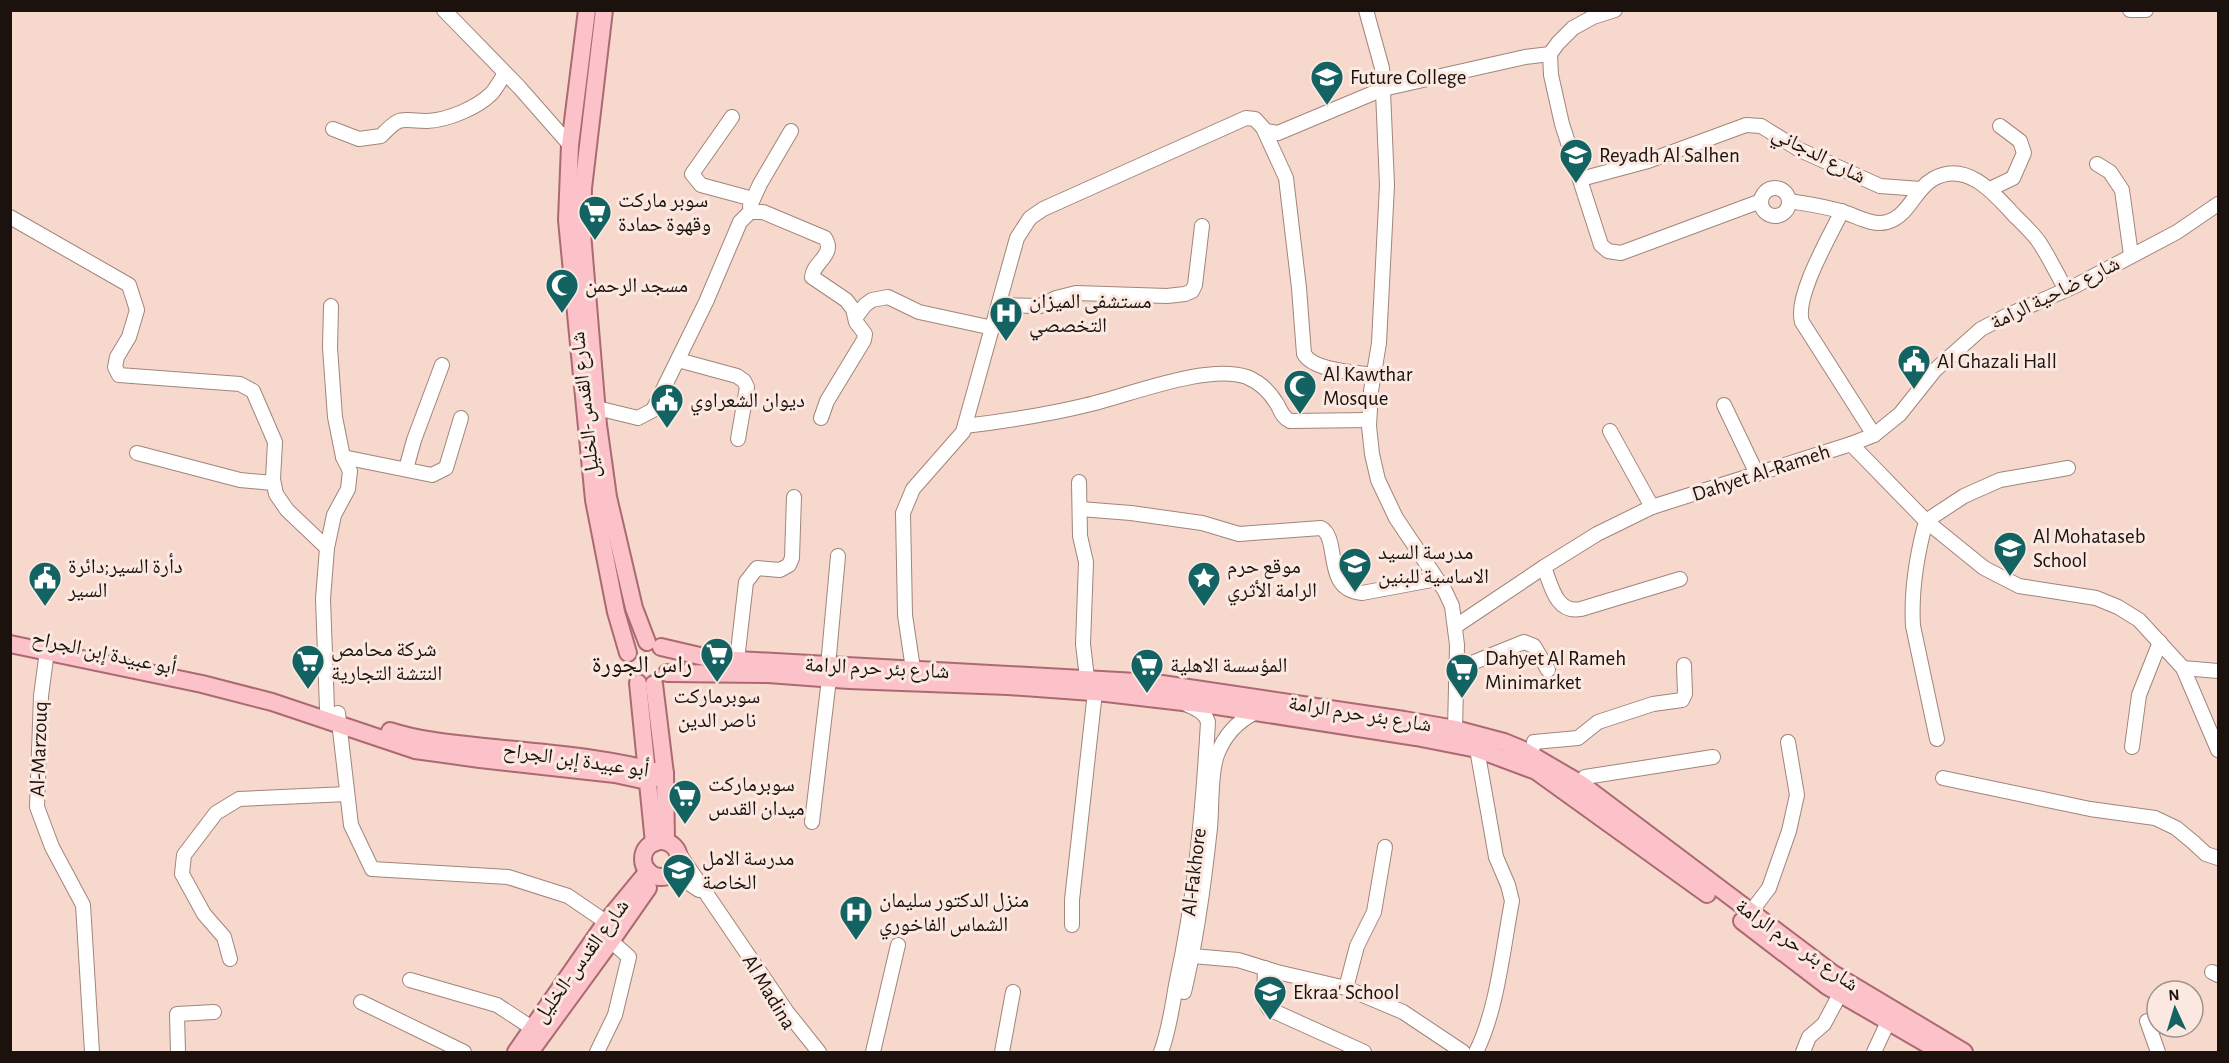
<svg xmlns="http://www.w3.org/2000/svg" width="2229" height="1063" font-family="'Alegreya Sans','Noto Naskh Arabic',sans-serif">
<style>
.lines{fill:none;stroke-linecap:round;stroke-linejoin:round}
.minor-casing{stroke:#a1857a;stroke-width:16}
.major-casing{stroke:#ab6a71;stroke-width:20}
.minor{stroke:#fff;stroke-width:14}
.major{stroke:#fbc2ca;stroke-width:16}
.labels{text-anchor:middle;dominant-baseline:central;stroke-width:6;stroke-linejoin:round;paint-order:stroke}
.poi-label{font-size:21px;fill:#1b110d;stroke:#fbe8e1;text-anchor:start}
.street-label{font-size:21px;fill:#1b110d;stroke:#fbe8e1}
.quarter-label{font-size:24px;fill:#1b110d;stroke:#fbe8e1}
</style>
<rect width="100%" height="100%" fill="#f7d8cc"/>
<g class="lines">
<defs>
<g id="minor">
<polyline points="444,10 519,87 570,145"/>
<polyline points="1366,10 1382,68 1387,185 1379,343 1371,391 1369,426 1372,454 1378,480 1396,518 1445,591 1452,606 1457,645 1455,729"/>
<polyline points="1615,10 1593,17 1573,28 1558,43 1550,54 1551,75 1562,124 1601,245 1608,251 1621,253 1761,201"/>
<polyline points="2130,10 2146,10"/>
<polyline points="732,117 692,174 701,185 753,199"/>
<path d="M 333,129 L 359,139 L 381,136 C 402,114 400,121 427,121 C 448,120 477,108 492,93 C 497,87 501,80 505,73"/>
<path d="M 1264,130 L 1286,178 L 1299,288 L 1304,354 C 1314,371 1355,372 1374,375"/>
<polyline points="2097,164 2110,172 2122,190 2131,255"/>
<polyline points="1581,179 1648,161 1746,125 1761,126 1800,150 1880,186 1921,189"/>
<circle cx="1775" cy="202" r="14"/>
<polyline points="1990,189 2013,178 2024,153 2020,141 2000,126"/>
<path d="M 1789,201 C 1807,204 1825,206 1843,212 C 1857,216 1872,226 1887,222 C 1909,216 1914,190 1933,179 C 1966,160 1994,193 2014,215 C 2022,223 2032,232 2039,242 C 2049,257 2057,274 2066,290"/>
<polyline points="750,206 760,184 791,131"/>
<path d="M 1842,211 C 1830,236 1794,297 1802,322 L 1874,435"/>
<polyline points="10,217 129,285 137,310 129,337 117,357 115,367 119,375 240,384 253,391 275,442 273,479 276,494 287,510 327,548"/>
<polyline points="999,305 1040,306 1056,298 1076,293 1167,296 1185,294 1192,291 1195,285 1202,226"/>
<polyline points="856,317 865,305 872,300 888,297 919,312 993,328"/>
<polyline points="678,360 737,376 744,381 747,387 738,439"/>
<polyline points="1724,405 1757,474"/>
<path d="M 597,408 L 638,418 L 653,410 L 706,302 L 740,222 L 750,212 L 763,212 L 825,238 C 836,255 813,262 812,277 L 846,300 L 853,309 L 856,322 L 865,334 L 864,340 L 827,401 L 821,418"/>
<path d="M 965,426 C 1006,421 1046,415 1087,405 C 1127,396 1207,363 1247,377 C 1259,382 1270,392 1277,404 C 1281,411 1282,417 1290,421 L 1369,420"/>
<polyline points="1610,431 1652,507"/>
<polyline points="1851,444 1874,435 1900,414 1935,370 1981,329 2006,316 2075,286 2177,232 2218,204"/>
<polyline points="137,453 240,480 273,483"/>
<polyline points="343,457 432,475 446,468 461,418"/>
<polyline points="406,469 414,440 442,365"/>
<polyline points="1079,482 1080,536 1086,562 1083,644 1087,678"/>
<path d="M 1080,509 L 1131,513 L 1202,523 L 1239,534 L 1321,528 C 1341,539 1322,590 1362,593 L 1437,579"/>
<path d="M 1544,567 C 1551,585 1556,614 1581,609 L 1680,579"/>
<polyline points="1456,626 1544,567 1597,534 1652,507 1851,444 1926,521 1984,568 2019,586 2096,598 2118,607 2139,620 2183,668 2218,750"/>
<polyline points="47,651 41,696 37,807 52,847 83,905 92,1052"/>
<polyline points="737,660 746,582 757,568 780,570 789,565 792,558 794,497"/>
<polyline points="828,666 838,556"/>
<polyline points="2183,668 2218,671"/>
<polyline points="913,669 905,615 903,513 913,489 963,432 1017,238 1030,218 1043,209 1246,118 1255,119 1266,131 1278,133 1383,89 1525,57 1550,54"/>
<polyline points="1457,669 1524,642 1534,646 1548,670"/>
<polyline points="327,709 323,599 327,548 334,515 348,489 350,471 343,457 335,417 330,348 331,306"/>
<polyline points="338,713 351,825 372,869 508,877 568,896 606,922"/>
<path d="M 1937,739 L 1913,626 C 1911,592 1917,554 1926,521 L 1964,496 L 2000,480 L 2068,468"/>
<polyline points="2132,747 2139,695 2160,642"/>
<polyline points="1531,756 1534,742 1578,738 1598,722 1653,704 1682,700 1685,694 1684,665"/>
<polyline points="1943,778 2090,809 2155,818 2176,828 2193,842 2206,854 2218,858"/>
<polyline points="1581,784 1585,777 1713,757"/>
<polyline points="812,822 829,679"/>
<polyline points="678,852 787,1012 819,1052"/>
<polyline points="673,873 699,890"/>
<polyline points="1750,913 1769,888 1789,831 1797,795 1788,742"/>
<polyline points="1072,925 1072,900 1095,692"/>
<polyline points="1193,956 1238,960 1277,972 1346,988 1403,1012 1463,1052"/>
<polyline points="230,959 224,937 204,914 182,874 184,855 216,813 239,799 347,794"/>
<polyline points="1265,968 1264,999 1269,1009 1364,1052"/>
<polyline points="2212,972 2218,975"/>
<polyline points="410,980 497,1005 532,1028"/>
<polyline points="1346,988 1357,946 1374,912 1385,847"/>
<path d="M 1184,992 C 1197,938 1204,884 1210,828 C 1212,808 1210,774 1217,755 C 1224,736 1238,721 1256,712"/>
<polyline points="361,1002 464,1052"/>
<polyline points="2147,1021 2158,1052"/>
<polyline points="178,1052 177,1014 214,1012"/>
<polyline points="597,1052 615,1015 629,957 611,941"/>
<polyline points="873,1052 898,945"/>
<polyline points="1002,1052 1013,992"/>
<path d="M 1161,1052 C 1169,1031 1172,1008 1176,985 C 1195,899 1203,810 1208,722 C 1205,712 1196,709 1188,705"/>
<path d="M 1476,1052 C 1497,1011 1503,948 1512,901 L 1508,885 L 1496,857 L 1477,749"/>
<polyline points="1803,1052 1809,1037 1824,1024 1840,994"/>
<polyline points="1874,1052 1888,1022"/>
</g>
<g id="major">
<polyline points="587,10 570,145 567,220 594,500 616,612 628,653"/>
<polyline points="604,10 583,188 582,233 598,425 608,497 634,608 647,642"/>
<polyline points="10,644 202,684 272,702 415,750 480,759 615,774 647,781 665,774"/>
<polyline points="661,647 704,657 737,660 1155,683 1404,720 1455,729 1504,742 1521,749 1581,784 1832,973 1964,1052"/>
<polyline points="667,673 768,674 849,680 1008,686 1106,693 1217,706 1416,737 1477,749 1536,771 1707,894"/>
<polyline points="638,683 654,843"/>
<polyline points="654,684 665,774 666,841"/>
<path d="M 390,731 C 424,742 460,744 495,748 C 552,754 610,758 665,774"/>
<circle cx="661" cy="859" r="18"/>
<polyline points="1742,921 1827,986 1941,1052"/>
<polyline points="516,1052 606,922 648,871"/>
<polyline points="530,1052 611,941 648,888"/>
</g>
</defs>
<!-- minor casing -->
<use href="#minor" class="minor-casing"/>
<!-- major casing -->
<use href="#major" class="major-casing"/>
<!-- minor -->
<use href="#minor" class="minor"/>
<!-- major -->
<use href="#major" class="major"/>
</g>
<!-- icons -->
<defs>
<symbol id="university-pin" viewBox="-11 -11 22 30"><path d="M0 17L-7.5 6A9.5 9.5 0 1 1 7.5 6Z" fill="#136362" stroke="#fbe8e1"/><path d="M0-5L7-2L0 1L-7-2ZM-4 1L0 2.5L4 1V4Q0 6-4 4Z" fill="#fff"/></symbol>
<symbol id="school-pin" viewBox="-11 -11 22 30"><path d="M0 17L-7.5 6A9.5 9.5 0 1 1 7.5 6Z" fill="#136362" stroke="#fbe8e1"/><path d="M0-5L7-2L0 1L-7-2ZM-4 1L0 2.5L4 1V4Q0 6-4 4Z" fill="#fff"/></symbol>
<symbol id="supermarket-pin" viewBox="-11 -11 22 30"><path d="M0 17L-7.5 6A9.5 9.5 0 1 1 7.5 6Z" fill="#136362" stroke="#fbe8e1"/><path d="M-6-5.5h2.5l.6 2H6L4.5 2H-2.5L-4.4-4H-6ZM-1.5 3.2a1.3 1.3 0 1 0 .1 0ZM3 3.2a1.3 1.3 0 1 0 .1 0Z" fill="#fff"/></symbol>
<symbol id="mosque-pin" viewBox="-11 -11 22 30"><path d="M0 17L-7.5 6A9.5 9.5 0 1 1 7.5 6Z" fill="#136362" stroke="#fbe8e1"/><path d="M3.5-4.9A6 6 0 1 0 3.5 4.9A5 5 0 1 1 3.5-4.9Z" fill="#fff"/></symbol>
<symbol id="hospital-pin" viewBox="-11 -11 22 30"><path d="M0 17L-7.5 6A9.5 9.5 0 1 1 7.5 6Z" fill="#136362" stroke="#fbe8e1"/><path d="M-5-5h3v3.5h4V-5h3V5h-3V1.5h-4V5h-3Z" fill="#fff"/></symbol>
<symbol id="civic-pin" viewBox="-11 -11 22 30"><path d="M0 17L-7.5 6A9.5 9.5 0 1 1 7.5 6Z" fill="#136362" stroke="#fbe8e1"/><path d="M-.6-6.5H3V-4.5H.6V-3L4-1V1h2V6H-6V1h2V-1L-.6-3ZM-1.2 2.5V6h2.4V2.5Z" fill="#fff"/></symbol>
<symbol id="sight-pin" viewBox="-11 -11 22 30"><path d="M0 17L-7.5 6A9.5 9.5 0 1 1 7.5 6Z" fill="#136362" stroke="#fbe8e1"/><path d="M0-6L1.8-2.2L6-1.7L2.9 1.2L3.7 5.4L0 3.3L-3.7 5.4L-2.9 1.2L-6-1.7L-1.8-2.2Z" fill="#fff"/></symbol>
</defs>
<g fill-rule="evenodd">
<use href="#university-pin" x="1308" y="58" width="38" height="52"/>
<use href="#school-pin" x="1557" y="136" width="38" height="52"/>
<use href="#supermarket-pin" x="576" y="193" width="38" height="52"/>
<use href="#mosque-pin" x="543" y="266" width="38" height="52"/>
<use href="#hospital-pin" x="987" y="294" width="38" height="52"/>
<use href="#civic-pin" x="1895" y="342" width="38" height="52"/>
<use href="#mosque-pin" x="1281" y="367" width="38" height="52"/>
<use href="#civic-pin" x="648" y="381" width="38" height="52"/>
<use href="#school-pin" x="1991" y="529" width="38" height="52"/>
<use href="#school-pin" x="1336" y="545" width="38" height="52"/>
<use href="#civic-pin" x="26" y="559" width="38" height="52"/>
<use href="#sight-pin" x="1185" y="559" width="38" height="52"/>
<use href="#supermarket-pin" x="698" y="635" width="38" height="52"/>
<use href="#supermarket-pin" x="289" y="642" width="38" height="52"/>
<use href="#supermarket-pin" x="1128" y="646" width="38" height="52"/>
<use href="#supermarket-pin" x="1443" y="651" width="38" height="52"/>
<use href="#supermarket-pin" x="666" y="777" width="38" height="52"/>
<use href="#school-pin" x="660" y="851" width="38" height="52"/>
<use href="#hospital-pin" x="837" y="893" width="38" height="52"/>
<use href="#school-pin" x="1251" y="973" width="38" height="52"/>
</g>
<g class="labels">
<!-- poi labels -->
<g class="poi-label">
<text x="1350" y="77">Future College</text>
<text x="1599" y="155">Reyadh Al Salhen</text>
<text x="618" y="200">سوبر ماركت<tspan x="618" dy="24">وقهوة حمادة</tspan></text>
<text x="585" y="285">مسجد الرحمن</text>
<text x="1029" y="301">مستشفى الميزان<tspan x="1029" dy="24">التخصصي</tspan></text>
<text x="1937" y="361">Al Ghazali Hall</text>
<text x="1323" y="374">Al Kawthar<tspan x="1323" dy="24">Mosque</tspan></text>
<text x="690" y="400">ديوان الشعراوي</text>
<text x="2033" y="536">Al Mohataseb<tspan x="2033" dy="24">School</tspan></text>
<text x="1378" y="552">مدرسة السيد<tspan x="1378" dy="24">الاساسية للبنين</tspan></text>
<text x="68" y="566">دأرة السير;دائرة<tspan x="68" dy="24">السير</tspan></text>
<text x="1227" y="566">موقع حرم<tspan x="1227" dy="24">الرامة الأثري</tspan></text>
<text x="331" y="649">شركة محامص<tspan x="331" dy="24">النتشة التجارية</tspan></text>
<text x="1485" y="658">Dahyet Al Rameh<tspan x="1485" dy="24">Minimarket</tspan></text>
<text x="1170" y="665">المؤسسة الاهلية</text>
<text x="717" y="696" text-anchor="middle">سوبرماركت<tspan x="717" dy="24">ناصر الدين</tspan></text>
<text x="708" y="784">سوبرماركت<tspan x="708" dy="24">ميدان القدس</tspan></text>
<text x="702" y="858">مدرسة الامل<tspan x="702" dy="24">الخاصة</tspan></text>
<text x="879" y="900">منزل الدكتور سليمان<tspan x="879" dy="24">الشماس الفاخوري</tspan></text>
<text x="1293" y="992">Ekraa' School</text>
</g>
<!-- street labels -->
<g class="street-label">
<text transform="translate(1819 155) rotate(27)">شارع الدجاني</text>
<text transform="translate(2055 293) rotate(-26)">شارع ضاحية الرامة</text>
<text transform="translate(585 405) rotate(-96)">شارع القدس-الخليل</text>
<text transform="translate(1761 473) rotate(-18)">Dahyet Al-Rameh</text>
<text transform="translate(104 653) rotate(12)">أبو عبيدة إبن الجراح</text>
<text transform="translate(877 668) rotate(3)">شارع بئر حرم الرامة</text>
<text transform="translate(1360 714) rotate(9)">شارع بئر حرم الرامة</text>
<text transform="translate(39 749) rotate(-88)">Al-Marzouq</text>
<text transform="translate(576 760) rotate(8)">أبو عبيدة إبن الجراح</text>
<text transform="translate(1194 872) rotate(-83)">Al-Fakhore</text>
<text transform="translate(1797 945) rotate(35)">شارع بئر حرم الرامة</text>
<text transform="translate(581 961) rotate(-54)">شارع القدس-الخليل</text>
<text transform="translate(769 992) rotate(59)">Al Madina</text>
</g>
<!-- quarter labels -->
<g class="quarter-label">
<text x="642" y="665">راس الجورة</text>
</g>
</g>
<!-- border -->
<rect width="2229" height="1063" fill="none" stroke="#1b110d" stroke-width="24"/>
<!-- north arrow -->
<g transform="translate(2175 1009) rotate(356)"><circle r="28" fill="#fbe8e1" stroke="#a1928c" stroke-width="1.5"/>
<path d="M0-4.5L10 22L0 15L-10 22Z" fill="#136362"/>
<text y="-9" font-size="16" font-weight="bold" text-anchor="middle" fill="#1b110d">N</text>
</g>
</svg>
